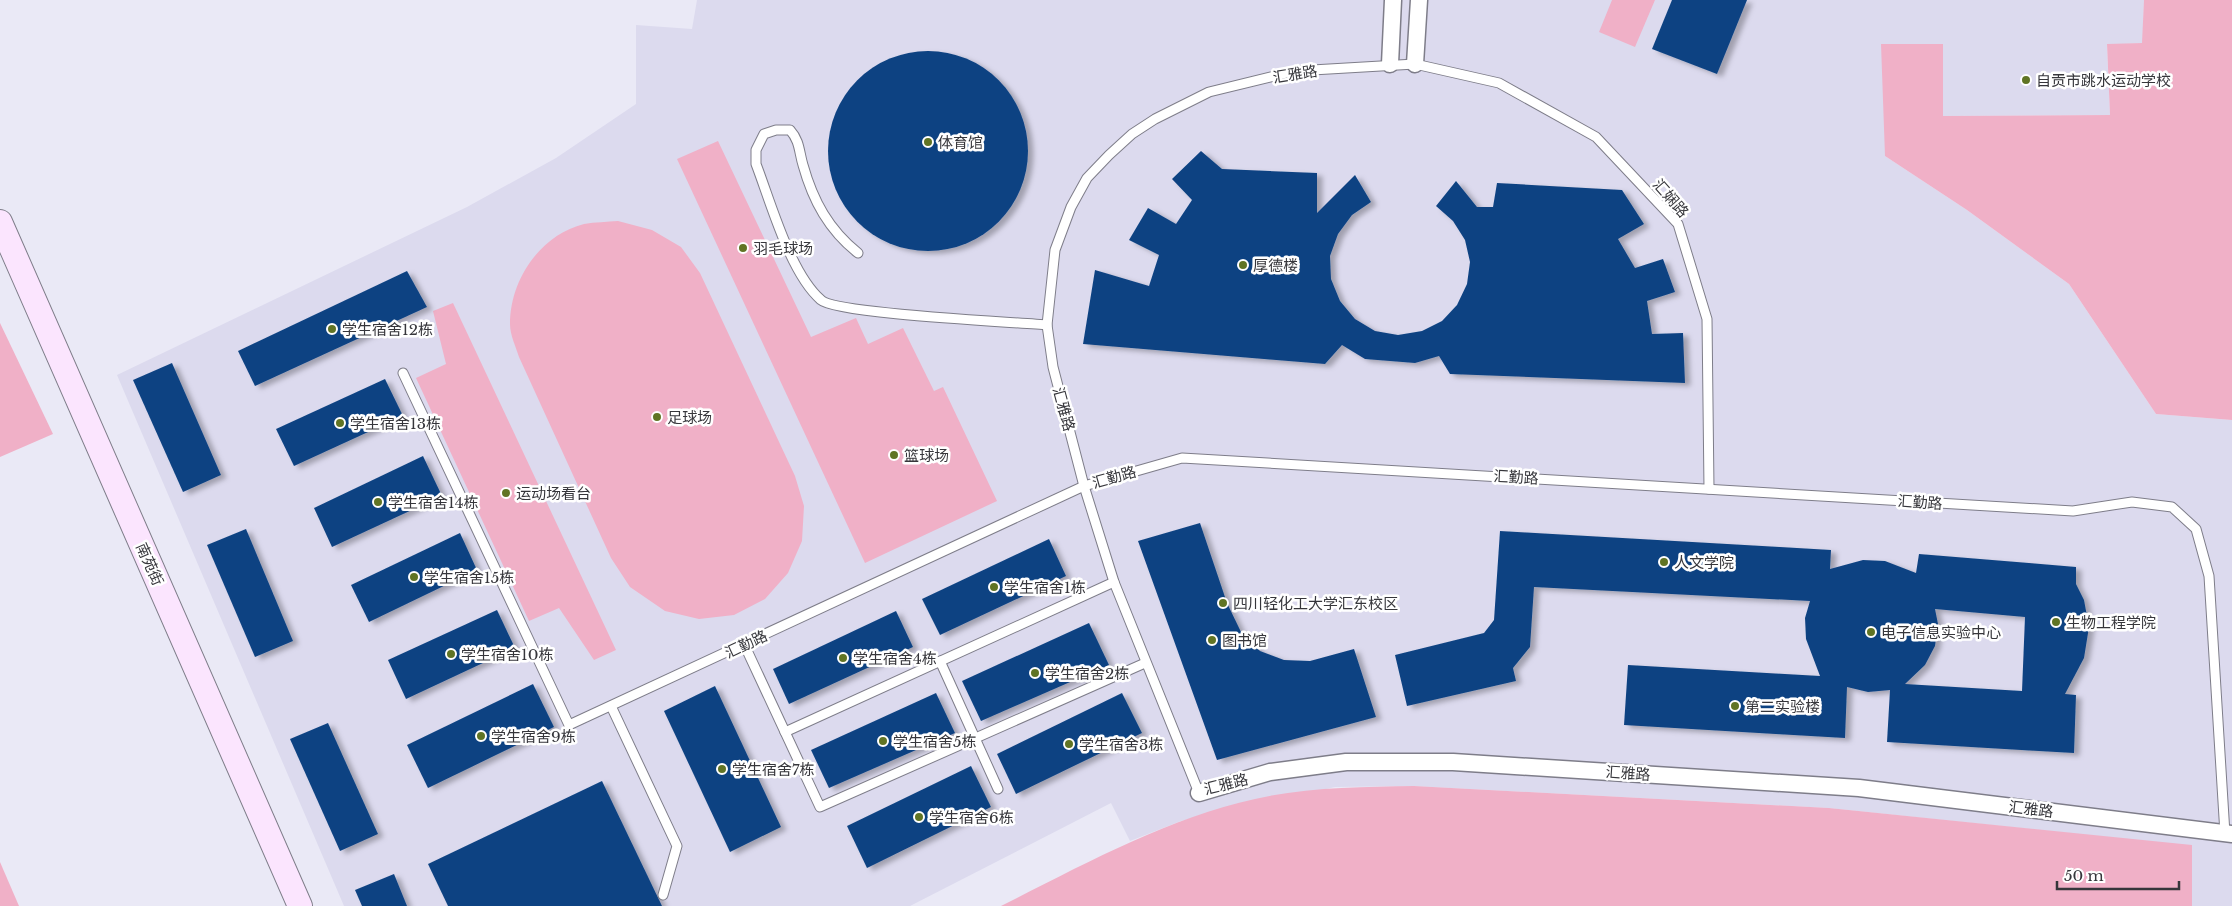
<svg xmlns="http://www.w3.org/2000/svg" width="2232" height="906" font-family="'Libre Baskerville','Noto Sans SC',serif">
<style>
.built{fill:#dcdaee}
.green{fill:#f0b0c7}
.building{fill:#0f4382;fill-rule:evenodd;filter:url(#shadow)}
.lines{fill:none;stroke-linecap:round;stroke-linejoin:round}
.service-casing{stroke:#7e7d89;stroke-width:11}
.minor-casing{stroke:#7e7d89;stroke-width:19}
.secondary-casing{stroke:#7e7d89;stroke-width:26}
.service{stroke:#fff;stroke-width:9}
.minor{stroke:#fff;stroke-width:16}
.secondary{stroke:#fbe5fe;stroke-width:24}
.poi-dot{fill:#607424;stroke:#fff;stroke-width:2}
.labels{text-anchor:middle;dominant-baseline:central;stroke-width:5;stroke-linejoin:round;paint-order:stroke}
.street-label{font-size:15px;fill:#36363b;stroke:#fff}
.poi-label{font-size:15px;fill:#36363b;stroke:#fff;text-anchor:start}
</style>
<defs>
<filter id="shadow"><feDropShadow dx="5.5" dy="3" stdDeviation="2.5" flood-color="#0004"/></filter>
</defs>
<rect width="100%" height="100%" fill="#eae9f6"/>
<!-- built -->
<polygon class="built" points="697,0 2144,0 2143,43 2107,45 2110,115 1943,116 1885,156 1967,210 2069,284 2156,414 2232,420 2232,906 2192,906 2192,846 1829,808 1414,786 1335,787 1181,821 1130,841 1111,803 910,906 344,906 117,375 467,207 556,158 636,104 636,25 692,29"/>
<!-- green -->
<g class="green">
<polygon points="1612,0 1655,0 1635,47 1599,32"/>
<polygon points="2144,0 2232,0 2232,420 2156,414 2069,284 1967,210 1885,156 1881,44 1943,44 1943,116 2110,115 2107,44 2142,43"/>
<polygon points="718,141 811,337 856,318 868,344 903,328 934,391 943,387 997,501 865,563 677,159"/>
<path d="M 618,221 L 652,230 L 681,247 L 700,273 L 795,476 L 804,506 L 802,541 L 788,573 L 765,599 L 734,615 L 699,619 L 665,611 L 630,587 L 611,558 L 519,357 C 516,347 510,335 510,324 C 510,280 540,235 584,224 C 595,222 607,222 618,221 Z"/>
<polygon points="453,303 616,650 594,660 559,608 529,621 416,378 446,364 433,311"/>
<polygon points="0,323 53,434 0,457"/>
<path d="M 1414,786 L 1829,808 L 2192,845 L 2192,906 L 1001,906 C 1083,865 1165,819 1255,799 C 1307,787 1361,787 1414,786 Z"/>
<polygon points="0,862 19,906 0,906"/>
</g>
<!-- building -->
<g class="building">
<polygon points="1672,0 1747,0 1717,74 1652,49"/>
<circle cx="928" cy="151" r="100"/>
<polygon points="1201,151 1222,169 1317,173 1317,213 1355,175 1371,202 1352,215 1338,234 1330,256 1331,279 1340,301 1355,319 1375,331 1398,335 1422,331 1442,321 1457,305 1467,284 1470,262 1465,240 1453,221 1436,206 1456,181 1477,207 1493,207 1497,183 1622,190 1644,224 1618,239 1635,268 1663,259 1675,292 1647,301 1652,334 1683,333 1685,383 1450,374 1439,356 1415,363 1365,359 1342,345 1325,364 1083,344 1095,270 1149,286 1159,255 1129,240 1148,208 1176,224 1192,200 1172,179"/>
<polygon points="407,271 427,307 255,386 238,351"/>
<polygon points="172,363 221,475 183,492 133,380"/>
<polygon points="385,379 403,416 294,466 276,429"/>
<polygon points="423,456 442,496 332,547 314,508"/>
<polygon points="1200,523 1227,603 1241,632 1260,651 1284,660 1310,661 1354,649 1376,717 1217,760 1138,541"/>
<polygon points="246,529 293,641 255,657 207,545"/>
<path d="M 1500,531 L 1831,550 L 1830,569 L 1863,560 L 1885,561 L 1916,573 L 1919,554 L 2076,567 L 2076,584 L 2084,600 L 2089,627 L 2084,658 L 2065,694 L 2076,695 L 2074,753 L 1887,742 L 1890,690 L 1868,692 L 1847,687 L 1845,738 L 1624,725 L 1628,665 L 1820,676 L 1806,639 L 1805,618 L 1810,601 L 1534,587 L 1530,647 L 1513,668 L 1516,681 L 1407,706 L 1395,655 L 1484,633 L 1494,620 ZM 1935,609 L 2025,617 L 2022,691 L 1905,684 L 1925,665 L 1935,646 L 1938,624 Z"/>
<polygon points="460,533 477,570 369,622 351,585"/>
<polygon points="1049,539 1066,576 940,635 922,599"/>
<polygon points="497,610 515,648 406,699 388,660"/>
<polygon points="896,611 913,647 789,704 773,669"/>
<polygon points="1089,623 1109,665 981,721 962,681"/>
<polygon points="533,684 554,727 428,788 407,745"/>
<polygon points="715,686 781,827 730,852 664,711"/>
<polygon points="936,693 955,733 829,788 811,750"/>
<polygon points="1122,693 1142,733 1016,794 997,754"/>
<polygon points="328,723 378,834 340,851 290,739"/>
<polygon points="971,766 991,807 867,868 847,826"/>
<polygon points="602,781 662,906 448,906 428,864"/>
<polygon points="394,874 407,906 362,906 355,890"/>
</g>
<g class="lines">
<defs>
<g id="service">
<path d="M 858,253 C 829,230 813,201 803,165 C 799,152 800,141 790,130 L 776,130 L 764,134 L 756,150 L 756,164 C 771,203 790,273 821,300 C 836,314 1015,322 1047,325"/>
<polyline points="403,373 569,725 1084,486 1182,458 2073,511 2132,502 2172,507 2196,529 2209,576 2225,834"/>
<polyline points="744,644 820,807 1145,663"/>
<polyline points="940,661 998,789"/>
<polyline points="611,706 677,846 663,895"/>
<polyline points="785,732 1114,582"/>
<polyline points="1199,793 1114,582 1084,486 1053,367 1047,325 1055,250 1071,207 1087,178 1109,155 1132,134 1155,119 1209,92 1295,71 1415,64 1499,83 1596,137 1678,224 1707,319 1709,489"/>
</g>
<g id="minor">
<polyline points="1390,64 1393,0"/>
<polyline points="1415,64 1419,0"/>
<polyline points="1199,793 1270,772 1346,762 1453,762 1859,788 2232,834"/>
</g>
<polyline id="secondary" points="0,222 300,906"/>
</defs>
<!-- service casing -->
<use href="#service" class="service-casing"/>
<!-- minor casing -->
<use href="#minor" class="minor-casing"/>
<!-- secondary casing -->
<use href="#secondary" class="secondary-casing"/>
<!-- service -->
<use href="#service" class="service"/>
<!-- minor -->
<use href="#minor" class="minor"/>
<!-- secondary -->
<use href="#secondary" class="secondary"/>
</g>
<!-- markers -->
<g class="poi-dot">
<circle cx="2026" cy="80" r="5"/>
<circle cx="928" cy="142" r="5"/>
<circle cx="743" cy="248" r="5"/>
<circle cx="1243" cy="265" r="5"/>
<circle cx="332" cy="329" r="5"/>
<circle cx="657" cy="417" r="5"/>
<circle cx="340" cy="423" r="5"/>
<circle cx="894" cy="455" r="5"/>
<circle cx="506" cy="493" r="5"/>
<circle cx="378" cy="502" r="5"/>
<circle cx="1664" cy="562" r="5"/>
<circle cx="414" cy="577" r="5"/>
<circle cx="994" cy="587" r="5"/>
<circle cx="1223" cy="603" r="5"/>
<circle cx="2056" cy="622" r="5"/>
<circle cx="1871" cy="632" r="5"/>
<circle cx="1212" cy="640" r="5"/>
<circle cx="451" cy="654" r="5"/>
<circle cx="843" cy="658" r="5"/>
<circle cx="1035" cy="673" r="5"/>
<circle cx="1735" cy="706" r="5"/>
<circle cx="481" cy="736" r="5"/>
<circle cx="883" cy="741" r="5"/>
<circle cx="1069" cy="744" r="5"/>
<circle cx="722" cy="769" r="5"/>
<circle cx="919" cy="817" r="5"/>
</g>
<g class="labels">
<!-- street labels -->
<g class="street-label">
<text transform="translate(1295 74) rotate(-9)">汇雅路</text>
<text transform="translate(1671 198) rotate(49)">汇娴路</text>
<text transform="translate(1064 409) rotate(75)">汇雅路</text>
<text transform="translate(1114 477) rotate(-16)">汇勤路</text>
<text transform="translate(1516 477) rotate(3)">汇勤路</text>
<text transform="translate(1920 502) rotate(4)">汇勤路</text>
<text transform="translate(150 564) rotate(66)">南苑街</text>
<text transform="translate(746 644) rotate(-25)">汇勤路</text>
<text transform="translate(1628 773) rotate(4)">汇雅路</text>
<text transform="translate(1226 784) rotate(-14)">汇雅路</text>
<text transform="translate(2031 809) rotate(7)">汇雅路</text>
</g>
<!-- poi labels -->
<g class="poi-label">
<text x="2036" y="80">自贡市跳水运动学校</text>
<text x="938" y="142">体育馆</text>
<text x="753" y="248">羽毛球场</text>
<text x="1253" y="265">厚德楼</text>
<text x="342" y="329">学生宿舍12栋</text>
<text x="667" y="417">足球场</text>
<text x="350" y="423">学生宿舍13栋</text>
<text x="904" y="455">篮球场</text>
<text x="516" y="493">运动场看台</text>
<text x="388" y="502">学生宿舍14栋</text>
<text x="1674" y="562">人文学院</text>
<text x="424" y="577">学生宿舍15栋</text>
<text x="1004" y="587">学生宿舍1栋</text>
<text x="1233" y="603">四川轻化工大学汇东校区</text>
<text x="2066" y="622">生物工程学院</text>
<text x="1881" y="632">电子信息实验中心</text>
<text x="1222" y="640">图书馆</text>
<text x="461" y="654">学生宿舍10栋</text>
<text x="853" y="658">学生宿舍4栋</text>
<text x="1045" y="673">学生宿舍2栋</text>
<text x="1745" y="706">第二实验楼</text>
<text x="491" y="736">学生宿舍9栋</text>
<text x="893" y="741">学生宿舍5栋</text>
<text x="1079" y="744">学生宿舍3栋</text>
<text x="732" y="769">学生宿舍7栋</text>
<text x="929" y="817">学生宿舍6栋</text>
</g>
</g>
<!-- scale -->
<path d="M2057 881v8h122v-8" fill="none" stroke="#36363b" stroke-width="2.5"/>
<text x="2064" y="881" font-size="15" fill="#36363b" stroke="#ffffff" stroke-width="4" paint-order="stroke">50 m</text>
</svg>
